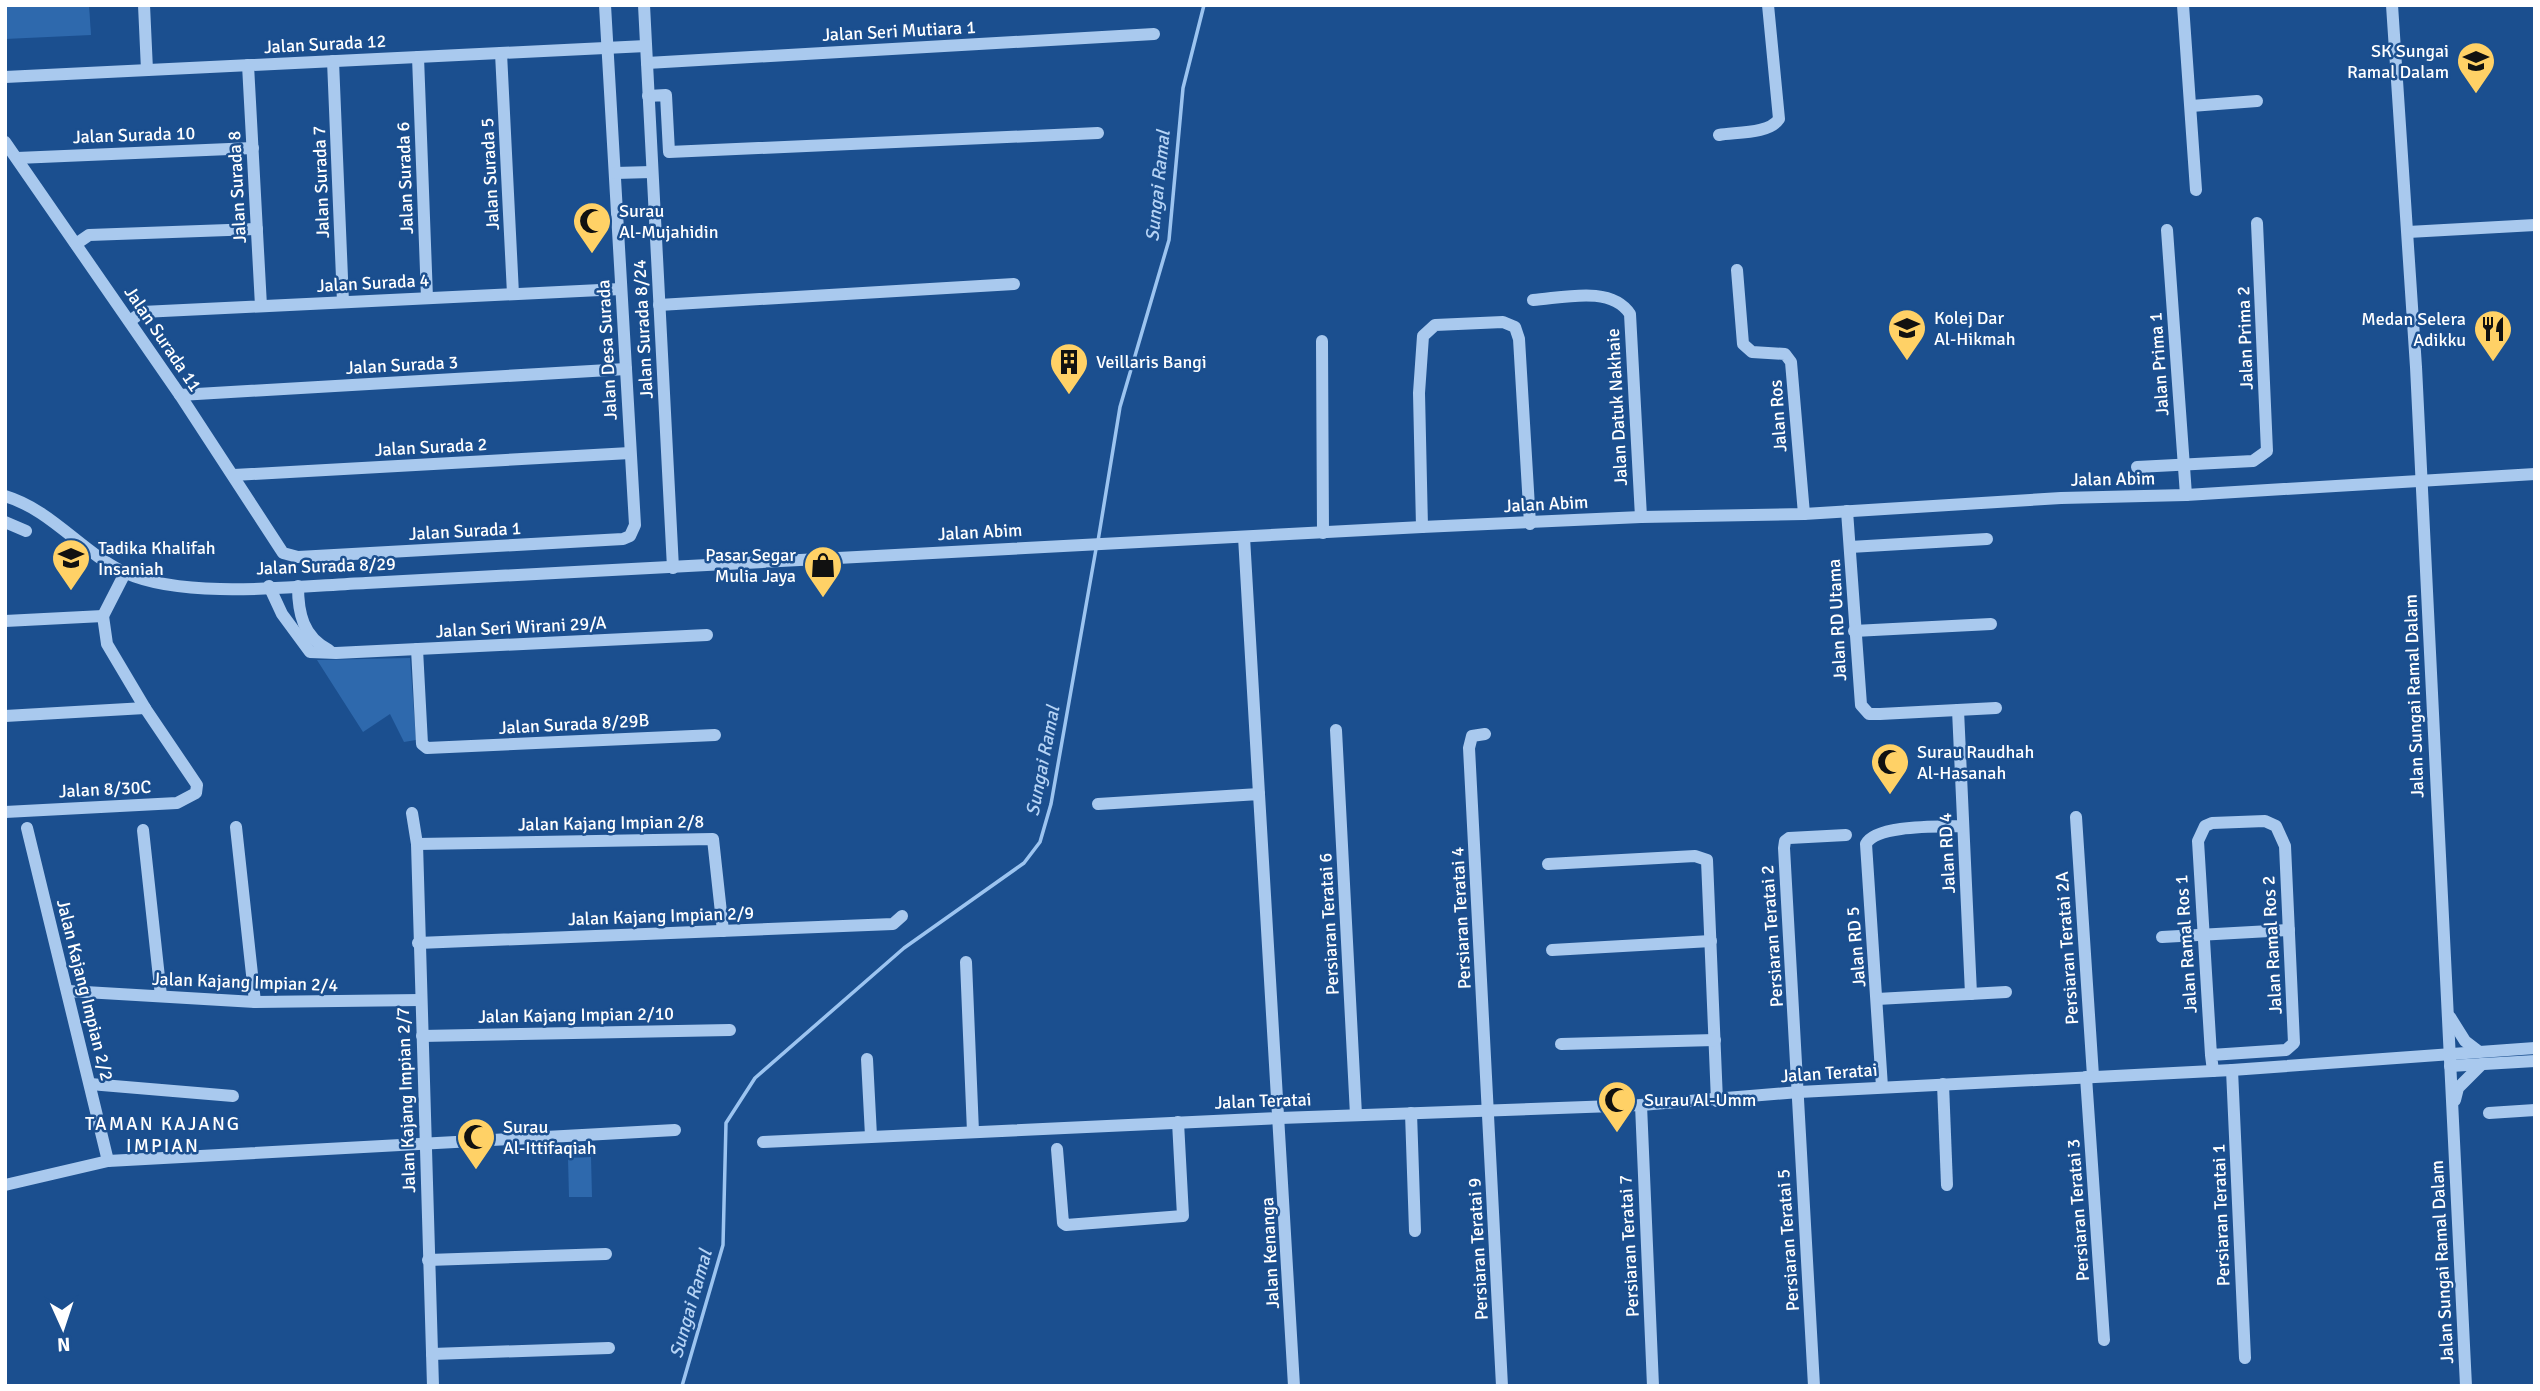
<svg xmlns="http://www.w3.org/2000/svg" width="2540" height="1391" font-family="Signika,sans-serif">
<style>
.green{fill:#2e69ad}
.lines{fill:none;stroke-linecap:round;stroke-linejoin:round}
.stream{stroke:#9cc4f0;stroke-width:3.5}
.minor{stroke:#a9c9ee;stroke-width:12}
.labels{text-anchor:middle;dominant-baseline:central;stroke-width:5;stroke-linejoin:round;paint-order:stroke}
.street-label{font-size:18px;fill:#fff;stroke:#1b4f8f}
.poi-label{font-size:18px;fill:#fff;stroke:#1b4f8f;text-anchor:start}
.water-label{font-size:19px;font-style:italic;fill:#b5d3f5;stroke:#1b4f8f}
.neighbourhood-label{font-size:19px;letter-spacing:2px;fill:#fff;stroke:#1b4f8f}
</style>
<rect width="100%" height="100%" fill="#1b4f8f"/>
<!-- green -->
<g class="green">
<polygon points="5,5 89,5 91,35 5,39"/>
<polygon points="410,658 416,740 404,742 390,714 363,732 317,660"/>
<polygon points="591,1157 592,1197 569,1197 568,1158"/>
</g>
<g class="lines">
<!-- stream -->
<g class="stream">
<polyline points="1098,541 1120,407 1169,240 1183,88 1204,5"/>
<polyline points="682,1386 723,1245 726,1123 755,1078 904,948 1024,863 1040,842 1051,804 1096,549"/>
</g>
<!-- minor -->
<g class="minor">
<polyline points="144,5 147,70"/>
<polyline points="644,5 673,568"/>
<polyline points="2183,5 2196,190"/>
<polyline points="2392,5 2416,367 2466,1386"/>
<polyline points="501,53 513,294"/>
<polyline points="418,57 427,298"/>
<polyline points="333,61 343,302"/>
<polyline points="647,63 1154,34"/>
<polyline points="248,65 261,306"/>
<polyline points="5,77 646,46"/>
<polyline points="648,96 666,95 669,152 1098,133"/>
<polyline points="2191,106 2257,101"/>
<path d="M 1719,135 C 1736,132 1769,134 1779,119 L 1768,5"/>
<polyline points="5,142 180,395 283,553 298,557 623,539 630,536 635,525 605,5"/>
<polyline points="17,158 253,148"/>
<polyline points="615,173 652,172"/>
<polyline points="2167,230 2186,495"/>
<polyline points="2408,232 2535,225"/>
<polyline points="76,244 89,235 257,229"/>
<polyline points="1737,270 1743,344 1752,352 1785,354 1791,362 1804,514"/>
<path d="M 1533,300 C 1563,298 1611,285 1630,314 L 1641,517"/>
<polyline points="659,305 1014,284"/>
<polyline points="130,321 142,312 621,289"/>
<polyline points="1322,341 1323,533"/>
<polyline points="180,395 626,369"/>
<polyline points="2137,467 2253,461 2267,451 2257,223"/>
<polyline points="234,475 630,453"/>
<path d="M 5,496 C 52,510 82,553 126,573 C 187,600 298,586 366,583 L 1422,527 L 1641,517 L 1804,514 L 2061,498 L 2186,495 L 2535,474"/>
<polyline points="1847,511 1861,705 1869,714 1880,714 1996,708"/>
<polyline points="5,522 26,531"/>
<polyline points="1422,527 1419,393 1423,336 1435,325 1503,322 1515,327 1519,339 1530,524"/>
<polyline points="1244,537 1259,794"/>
<polyline points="1850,547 1987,539"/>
<polyline points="269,586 282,614 310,652 336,653 707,635"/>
<path d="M 298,586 C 298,613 303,637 329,650"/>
<polyline points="103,616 125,573"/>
<polyline points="5,621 103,616"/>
<polyline points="1854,631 1991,624"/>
<polyline points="417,649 422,744 427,748 715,735"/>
<polyline points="1958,710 1971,994"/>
<polyline points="5,716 145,708"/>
<polyline points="1336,730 1356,1115"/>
<polyline points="1485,734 1472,736 1469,748 1502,1386"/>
<polyline points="1098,804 1259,794 1294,1386"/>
<polyline points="5,812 177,803 196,793 197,785 145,708 107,644 103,616"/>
<polyline points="412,813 417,844 433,1386"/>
<polyline points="2076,817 2093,1076"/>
<polyline points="236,827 255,1002"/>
<polyline points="27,828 108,1161"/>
<polyline points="143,830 161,996"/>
<polyline points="417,844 713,839 723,931"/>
<polyline points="1548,864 1695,856 1707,860 1717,1101"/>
<polyline points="2162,937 2289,930"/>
<polyline points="418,943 893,924 902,916"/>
<polyline points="1552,950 1711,941"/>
<polyline points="966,962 973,1132"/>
<polyline points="68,991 255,1002 421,1000"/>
<polyline points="1877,999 2006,992"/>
<polyline points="2450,1017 2465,1041 2478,1051"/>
<polyline points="422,1036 730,1030"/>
<polyline points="1561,1044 1715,1040"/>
<polyline points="2211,1055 2286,1050 2294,1043 2285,846 2276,826 2265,821 2212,823 2205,826 2198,841 2211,1055 2213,1071"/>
<polyline points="867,1059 871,1136"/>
<polyline points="2450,1066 2535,1061"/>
<polyline points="2232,1070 2245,1358"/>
<polyline points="2086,1077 2104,1340"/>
<polyline points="90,1084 233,1096"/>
<polyline points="1943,1084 1947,1185"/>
<path d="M 1882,1087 L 1866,844 C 1876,824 1942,827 1963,826"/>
<polyline points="2455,1100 2458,1088 2482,1064"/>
<polyline points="1641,1105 1653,1386"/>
<polyline points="1411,1113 1415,1231"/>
<polyline points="2489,1113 2535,1110"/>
<polyline points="763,1142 1280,1118 1641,1105 1799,1092 2232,1070 2535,1048"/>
<polyline points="1057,1149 1063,1223 1066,1225 1183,1216 1178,1122"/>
<polyline points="5,1185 108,1161 675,1130"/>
<polyline points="428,1260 606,1254"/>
<polyline points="432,1354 609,1348"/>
<polyline points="1814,1386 1784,848 1785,841 1789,838 1846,835"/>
</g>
</g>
<!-- icons -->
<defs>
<symbol id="school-pin" viewBox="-11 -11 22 30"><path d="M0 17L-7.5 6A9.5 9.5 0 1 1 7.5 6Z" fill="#ffd166" stroke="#1b4f8f"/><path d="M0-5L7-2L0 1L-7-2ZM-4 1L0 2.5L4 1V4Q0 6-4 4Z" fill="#111"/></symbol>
<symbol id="mosque-pin" viewBox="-11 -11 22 30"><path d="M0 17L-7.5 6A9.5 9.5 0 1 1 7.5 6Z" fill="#ffd166" stroke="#1b4f8f"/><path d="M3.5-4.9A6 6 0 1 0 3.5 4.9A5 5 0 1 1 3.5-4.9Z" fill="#111"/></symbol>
<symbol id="university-pin" viewBox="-11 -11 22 30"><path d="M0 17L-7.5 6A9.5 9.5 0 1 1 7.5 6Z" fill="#ffd166" stroke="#1b4f8f"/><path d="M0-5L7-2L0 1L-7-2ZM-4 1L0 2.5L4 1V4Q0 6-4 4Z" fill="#111"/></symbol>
<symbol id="restaurant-pin" viewBox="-11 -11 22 30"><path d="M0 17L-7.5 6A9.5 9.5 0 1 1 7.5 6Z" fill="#ffd166" stroke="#1b4f8f"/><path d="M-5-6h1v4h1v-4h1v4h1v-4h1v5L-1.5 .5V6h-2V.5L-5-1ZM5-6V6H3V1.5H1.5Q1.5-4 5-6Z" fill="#111"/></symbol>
<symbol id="building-pin" viewBox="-11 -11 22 30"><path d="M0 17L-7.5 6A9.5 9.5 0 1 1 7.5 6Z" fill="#ffd166" stroke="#1b4f8f"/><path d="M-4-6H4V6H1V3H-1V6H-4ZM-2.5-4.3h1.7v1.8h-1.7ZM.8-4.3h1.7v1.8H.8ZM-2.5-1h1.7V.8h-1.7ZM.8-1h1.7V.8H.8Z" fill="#111"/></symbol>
<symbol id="shop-pin" viewBox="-11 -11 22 30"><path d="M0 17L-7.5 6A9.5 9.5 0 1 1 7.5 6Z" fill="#ffd166" stroke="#1b4f8f"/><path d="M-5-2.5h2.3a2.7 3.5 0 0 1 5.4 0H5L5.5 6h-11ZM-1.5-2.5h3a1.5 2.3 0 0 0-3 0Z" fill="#111"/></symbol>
</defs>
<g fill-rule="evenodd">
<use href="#school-pin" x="2454" y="39" width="44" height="60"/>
<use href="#mosque-pin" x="570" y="199" width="44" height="60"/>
<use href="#university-pin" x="1885" y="306" width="44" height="60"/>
<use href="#restaurant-pin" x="2471" y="307" width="44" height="60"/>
<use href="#building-pin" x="1047" y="340" width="44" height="60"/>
<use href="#school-pin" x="49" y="536" width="44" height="60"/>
<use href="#shop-pin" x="801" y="543" width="44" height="60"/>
<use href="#mosque-pin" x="1868" y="740" width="44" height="60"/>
<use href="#mosque-pin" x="1595" y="1078" width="44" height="60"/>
<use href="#mosque-pin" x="454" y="1115" width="44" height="60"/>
</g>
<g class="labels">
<!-- street labels -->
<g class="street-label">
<text transform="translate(899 31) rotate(-3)">Jalan Seri Mutiara 1</text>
<text transform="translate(325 44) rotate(-3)">Jalan Surada 12</text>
<text transform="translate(134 135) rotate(-2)">Jalan Surada 10</text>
<text transform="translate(490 174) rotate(-93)">Jalan Surada 5</text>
<text transform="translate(405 178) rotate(-92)">Jalan Surada 6</text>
<text transform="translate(321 182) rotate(-92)">Jalan Surada 7</text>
<text transform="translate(237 187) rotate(-93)">Jalan Surada 8</text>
<text transform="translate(373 283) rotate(-3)">Jalan Surada 4</text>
<text transform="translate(643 329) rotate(-93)">Jalan Surada 8/24</text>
<text transform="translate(2245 338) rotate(-92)">Jalan Prima 2</text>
<text transform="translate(163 339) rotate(56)">Jalan Surada 11</text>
<text transform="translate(607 350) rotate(-93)">Jalan Desa Surada</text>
<text transform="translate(2159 364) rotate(-94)">Jalan Prima 1</text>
<text transform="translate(402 365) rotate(-3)">Jalan Surada 3</text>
<text transform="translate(1617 407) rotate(-93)">Jalan Datuk Nakhaie</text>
<text transform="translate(1778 416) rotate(-94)">Jalan Ros</text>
<text transform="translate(431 447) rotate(-3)">Jalan Surada 2</text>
<text transform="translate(2113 479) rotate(-1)">Jalan Abim</text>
<text transform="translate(1546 504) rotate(-3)">Jalan Abim</text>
<text transform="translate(465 531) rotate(-3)">Jalan Surada 1</text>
<text transform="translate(980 532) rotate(-3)">Jalan Abim</text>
<text transform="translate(326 566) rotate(-2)">Jalan Surada 8/29</text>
<text transform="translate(1837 620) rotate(-93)">Jalan RD Utama</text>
<text transform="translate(521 627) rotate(-3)">Jalan Seri Wirani 29/A</text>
<text transform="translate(2414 696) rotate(-92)">Jalan Sungai Ramal Dalam</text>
<text transform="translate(574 724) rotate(-3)">Jalan Surada 8/29B</text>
<text transform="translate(105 789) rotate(-3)">Jalan 8/30C</text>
<text transform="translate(611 823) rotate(-1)">Jalan Kajang Impian 2/8</text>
<text transform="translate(1947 853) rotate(-93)">Jalan RD 4</text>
<text transform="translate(661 916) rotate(-2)">Jalan Kajang Impian 2/9</text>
<text transform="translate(1461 918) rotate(-93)">Persiaran Teratai 4</text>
<text transform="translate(1329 924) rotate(-93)">Persiaran Teratai 6</text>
<text transform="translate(1772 936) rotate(-94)">Persiaran Teratai 2</text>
<text transform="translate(2186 944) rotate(-94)">Jalan Ramal Ros 1</text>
<text transform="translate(2272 945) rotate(-93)">Jalan Ramal Ros 2</text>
<text transform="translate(1856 947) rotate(-95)">Jalan RD 5</text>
<text transform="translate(2067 948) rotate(-94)">Persiaran Teratai 2A</text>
<text transform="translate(245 982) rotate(2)">Jalan Kajang Impian 2/4</text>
<text transform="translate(85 990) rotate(76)">Jalan Kajang Impian 2/2</text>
<text transform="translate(576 1015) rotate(-1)">Jalan Kajang Impian 2/10</text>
<text transform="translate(1829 1073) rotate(-4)">Jalan Teratai</text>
<text transform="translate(406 1100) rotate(-92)">Jalan Kajang Impian 2/7</text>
<text transform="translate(1263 1101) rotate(-2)">Jalan Teratai</text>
<text transform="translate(2078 1210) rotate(-94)">Persiaran Teratai 3</text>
<text transform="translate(2221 1215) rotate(-92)">Persiaran Teratai 1</text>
<text transform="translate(1788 1240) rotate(-94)">Persiaran Teratai 5</text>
<text transform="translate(1629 1246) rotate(-93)">Persiaran Teratai 7</text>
<text transform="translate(1478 1249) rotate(-93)">Persiaran Teratai 9</text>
<text transform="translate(1270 1253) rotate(-93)">Jalan Kenanga</text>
<text transform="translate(2442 1262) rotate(-93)">Jalan Sungai Ramal Dalam</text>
</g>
<!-- poi labels -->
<g class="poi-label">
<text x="2449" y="51" text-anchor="end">SK Sungai<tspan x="2449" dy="21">Ramal Dalam</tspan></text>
<text x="619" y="211">Surau<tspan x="619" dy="21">Al-Mujahidin</tspan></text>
<text x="1934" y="318">Kolej Dar<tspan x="1934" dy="21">Al-Hikmah</tspan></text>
<text x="2466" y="319" text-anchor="end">Medan Selera<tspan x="2466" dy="21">Adikku</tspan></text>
<text x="1096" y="362">Veillaris Bangi</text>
<text x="98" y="548">Tadika Khalifah<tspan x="98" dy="21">Insaniah</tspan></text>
<text x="796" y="555" text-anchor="end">Pasar Segar<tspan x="796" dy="21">Mulia Jaya</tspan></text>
<text x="1917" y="752">Surau Raudhah<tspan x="1917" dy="21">Al-Hasanah</tspan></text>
<text x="1644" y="1100">Surau Al-Umm</text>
<text x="503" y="1127">Surau<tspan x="503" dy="21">Al-Ittifaqiah</tspan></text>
</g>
<!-- water labels -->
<g class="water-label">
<text transform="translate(1158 186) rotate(-84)">Sungai Ramal</text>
<text transform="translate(1043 761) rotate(-79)">Sungai Ramal</text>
<text transform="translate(691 1304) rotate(-74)">Sungai Ramal</text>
</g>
<!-- neighbourhood labels -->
<g class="neighbourhood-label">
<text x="163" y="1124">TAMAN KAJANG<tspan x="163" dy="22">IMPIAN</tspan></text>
</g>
</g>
<!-- border -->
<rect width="2540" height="1391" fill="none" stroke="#ffffff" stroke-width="14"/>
<!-- north arrow -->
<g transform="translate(63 1328) rotate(177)" stroke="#1b4f8f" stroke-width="5" paint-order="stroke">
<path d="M0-5L12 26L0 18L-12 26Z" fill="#ffffff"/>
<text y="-10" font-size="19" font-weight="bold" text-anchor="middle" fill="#ffffff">N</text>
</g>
</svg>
